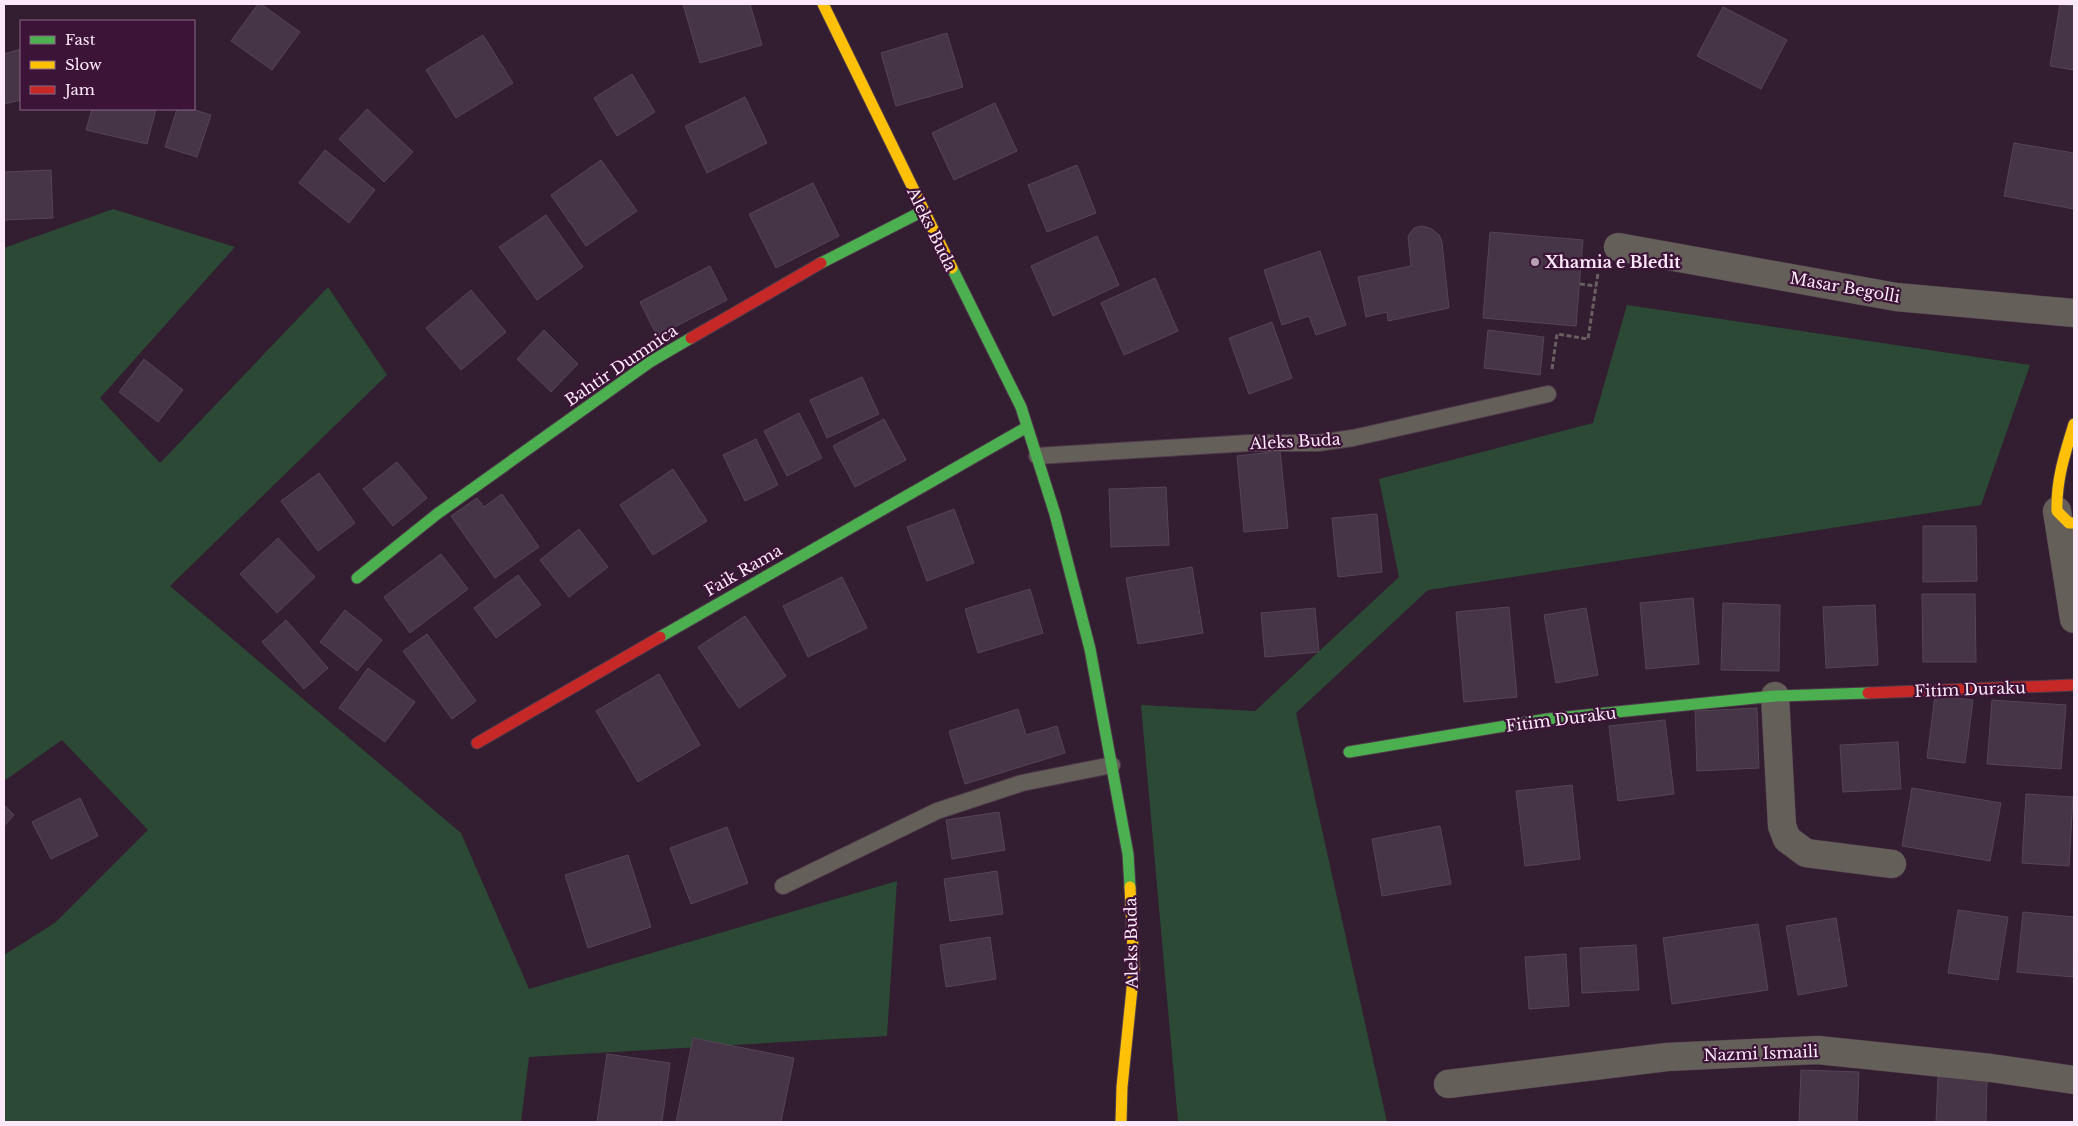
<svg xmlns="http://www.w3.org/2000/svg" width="2078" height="1126" font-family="'Libre Baskerville',serif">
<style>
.green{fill:#2b4935}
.building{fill:#463447;stroke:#554556}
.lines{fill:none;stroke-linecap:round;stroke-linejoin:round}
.lane-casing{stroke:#4e3b4a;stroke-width:18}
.street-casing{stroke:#4e3b4a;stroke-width:29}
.fast-casing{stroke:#4e3b4a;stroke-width:13}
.slow-casing{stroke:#4e3b4a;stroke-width:13}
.jam-casing{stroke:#4e3b4a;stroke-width:13}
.path{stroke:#685f61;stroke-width:3;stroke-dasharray:5 2.5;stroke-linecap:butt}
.lane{stroke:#655f5a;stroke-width:16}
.street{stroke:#655f5a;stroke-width:28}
.fast{stroke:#4caf50;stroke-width:11}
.slow{stroke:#ffc107;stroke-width:11}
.jam{stroke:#c62828;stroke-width:11}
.poi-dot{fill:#b6a1b3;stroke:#3c1437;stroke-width:2}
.labels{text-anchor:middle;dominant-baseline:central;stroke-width:4.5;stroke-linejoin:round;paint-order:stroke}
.street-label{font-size:16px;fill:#fde8f9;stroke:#3c1437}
.poi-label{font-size:16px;font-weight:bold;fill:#fde8f9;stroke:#3c1437;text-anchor:start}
</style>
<rect width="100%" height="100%" fill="#331d30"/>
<!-- green -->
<g class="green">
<polygon points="113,209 235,247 100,398 160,463 328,287 387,375 170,586 461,833 529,989 897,881 887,1036 529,1057 521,1122 4,1122 4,955 56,922 148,830 62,740 4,781 4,248"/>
<polygon points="1627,305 2030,365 1981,505 1428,590 1296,713 1387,1122 1178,1122 1141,705 1255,711 1399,577 1379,479 1593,423"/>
</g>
<!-- building -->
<g class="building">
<polygon points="258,4 261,4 300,32 272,70 231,41"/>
<polygon points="683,4 750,4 762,45 700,63"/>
<polygon points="2060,4 2074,6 2074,70 2050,66"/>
<polygon points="1723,7 1787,40 1761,89 1697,56"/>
<polygon points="947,33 963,87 896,106 881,53"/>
<polygon points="483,35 513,83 456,118 426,70"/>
<polygon points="21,49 21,100 4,104 4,54"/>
<polygon points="632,74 655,112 617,136 594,98"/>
<polygon points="745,97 767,143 707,173 685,126"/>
<polygon points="995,103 1017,151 954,180 932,133"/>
<polygon points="92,109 156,109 147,144 86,130"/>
<polygon points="177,109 192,109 211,115 197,157 165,147"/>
<polygon points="367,109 413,152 384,182 339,139"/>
<polygon points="2014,143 2074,153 2074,209 2004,196"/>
<polygon points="325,150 375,190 349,223 299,183"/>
<polygon points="601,160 637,211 586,246 551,195"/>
<polygon points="1077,165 1096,213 1047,232 1028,185"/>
<polygon points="51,170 53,218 4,220 4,172"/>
<polygon points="813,183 839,236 776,268 749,214"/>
<polygon points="546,215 583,267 537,300 499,247"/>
<polygon points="1422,226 1432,229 1439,235 1442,242 1449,308 1388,321 1387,312 1366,317 1358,277 1411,266 1408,236 1414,228"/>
<polygon points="1490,232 1583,240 1576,326 1483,318"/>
<polygon points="1097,236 1119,285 1053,316 1031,266"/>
<polygon points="1320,251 1346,325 1316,335 1309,316 1282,325 1264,270"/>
<polygon points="710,266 727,300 657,336 640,302"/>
<polygon points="1155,278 1178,331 1124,355 1101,303"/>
<polygon points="471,290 506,332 461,370 426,328"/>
<polygon points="1272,322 1292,378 1249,394 1229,338"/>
<polygon points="544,330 578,364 551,392 517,359"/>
<polygon points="1488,330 1544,337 1540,375 1484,368"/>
<polygon points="144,359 183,390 158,422 119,392"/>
<polygon points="862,377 879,414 827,438 810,400"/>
<polygon points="799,413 822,458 787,476 764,431"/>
<polygon points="884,419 906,460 855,487 833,446"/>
<polygon points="756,439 778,485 745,501 723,455"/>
<polygon points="1280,451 1288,528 1244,532 1237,456"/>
<polygon points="397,462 427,498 393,526 363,489"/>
<polygon points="673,469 707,521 653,555 620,505"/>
<polygon points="319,473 355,523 318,551 281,501"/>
<polygon points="1166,487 1169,545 1111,547 1109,489"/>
<polygon points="502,494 539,547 495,578 451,516 477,498 484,507"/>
<polygon points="954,509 974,563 927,581 907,527"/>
<polygon points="1377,514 1382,572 1338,577 1332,518"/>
<polygon points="1923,526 1976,526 1977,581 1923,582"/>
<polygon points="579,529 608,567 569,597 540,560"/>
<polygon points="278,538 315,577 277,613 240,574"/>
<polygon points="441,554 468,589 410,633 384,597"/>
<polygon points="1192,567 1203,633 1138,644 1126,578"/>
<polygon points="518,575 541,605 496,638 474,608"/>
<polygon points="842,577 867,628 808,657 783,606"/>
<polygon points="1030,589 1043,633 978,653 965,609"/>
<polygon points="1922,594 1975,594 1976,662 1923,662"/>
<polygon points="1693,598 1699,664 1646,669 1640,603"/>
<polygon points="1723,603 1780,605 1779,671 1721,670"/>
<polygon points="1875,605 1878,665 1826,668 1823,607"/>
<polygon points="1509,607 1517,697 1464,702 1456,612"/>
<polygon points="1315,608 1319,652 1265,657 1261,613"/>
<polygon points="1586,608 1598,675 1556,683 1544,615"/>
<polygon points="345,610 382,640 357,671 320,642"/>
<polygon points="745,616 786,676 739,708 698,647"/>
<polygon points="286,620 328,668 304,689 262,642"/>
<polygon points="427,634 476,701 452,719 403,651"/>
<polygon points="368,668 415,702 385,742 339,708"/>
<polygon points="659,674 700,745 638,782 596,711"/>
<polygon points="1935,695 1973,700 1965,763 1927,758"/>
<polygon points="1992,700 2066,705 2061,769 1987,764"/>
<polygon points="1757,708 1759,768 1697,771 1695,711"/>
<polygon points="1018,709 1026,735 1057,726 1065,753 965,784 949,731"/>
<polygon points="1665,720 1674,794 1618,801 1609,726"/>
<polygon points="1898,742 1901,789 1843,792 1840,745"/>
<polygon points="1572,785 1580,859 1525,866 1516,791"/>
<polygon points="1912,788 2001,803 1990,861 1902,846"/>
<polygon points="2026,794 2073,797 2069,866 2022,863"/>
<polygon points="80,798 98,836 51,859 32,822"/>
<polygon points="4,805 14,815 4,826"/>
<polygon points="999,812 1005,850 952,859 946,820"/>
<polygon points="1440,826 1451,884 1382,896 1372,839"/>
<polygon points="727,827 748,883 691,904 670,848"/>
<polygon points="628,855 651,927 588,948 565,875"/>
<polygon points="997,871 1003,914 950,921 944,879"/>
<polygon points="1958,910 2008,917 1998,980 1948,973"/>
<polygon points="2023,912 2074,917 2073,977 2017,972"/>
<polygon points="1836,918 1847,986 1798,995 1786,926"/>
<polygon points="1758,924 1768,990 1672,1004 1663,938"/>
<polygon points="990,937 996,979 946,987 940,945"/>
<polygon points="1636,945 1639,990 1582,993 1580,948"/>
<polygon points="1566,954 1569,1006 1529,1009 1525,957"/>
<polygon points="693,1038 794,1058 781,1122 676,1122"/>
<polygon points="607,1054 670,1063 662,1122 597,1122"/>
<polygon points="1801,1070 1859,1072 1857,1122 1799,1122"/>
<polygon points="1938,1077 1987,1078 1986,1122 1936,1122"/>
</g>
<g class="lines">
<defs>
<g id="lane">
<polyline points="1037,456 1249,443 1318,443 1353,438 1548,394"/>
<polyline points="783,886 937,811 1022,783 1112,765"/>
</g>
<g id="street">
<polyline points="1618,247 1896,297 2074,313"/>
<polyline points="2057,511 2074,619"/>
<polyline points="1775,696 1782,826 1787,839 1806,853 1892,864"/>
<polyline points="1448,1084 1667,1057 1818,1050 1991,1068 2074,1080"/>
</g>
<g id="fast">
<polyline points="821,263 923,211"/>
<polyline points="952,268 1021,407 1055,514 1090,649 1128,854 1130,887"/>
<polyline points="357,578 437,514 650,362 691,338"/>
<polyline points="660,637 1027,427"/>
<polyline points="1349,752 1547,719 1775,696 1868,693"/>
</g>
<g id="slow">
<polyline points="823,4 952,268"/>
<path d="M 2074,424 C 2065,453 2056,480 2057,511 L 2069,523 L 2074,523"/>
<polyline points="1121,1122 1122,1087 1134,969 1130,887"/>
</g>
<g id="jam">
<polyline points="691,338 821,263"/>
<polyline points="1868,693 2074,685"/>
<polyline points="477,743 660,637"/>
</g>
</defs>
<!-- lane casing -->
<use href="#lane" class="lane-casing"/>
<!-- street casing -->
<use href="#street" class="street-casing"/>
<!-- fast casing -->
<use href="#fast" class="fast-casing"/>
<!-- slow casing -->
<use href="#slow" class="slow-casing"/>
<!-- jam casing -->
<use href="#jam" class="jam-casing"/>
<!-- path -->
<g class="path">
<polyline points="1580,284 1596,286"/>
<polyline points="1552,369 1557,334 1588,339 1598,273"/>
</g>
<!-- lane -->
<use href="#lane" class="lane"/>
<!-- street -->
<use href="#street" class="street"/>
<!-- fast -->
<use href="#fast" class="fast"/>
<!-- slow -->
<use href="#slow" class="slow"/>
<!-- jam -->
<use href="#jam" class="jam"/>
</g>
<!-- markers -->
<circle class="poi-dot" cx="1535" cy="262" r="5"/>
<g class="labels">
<!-- street labels -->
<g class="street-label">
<text transform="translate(932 229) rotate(64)">Aleks Buda</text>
<text transform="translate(1845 287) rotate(10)">Masar Begolli</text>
<text transform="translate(621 365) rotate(-34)">Bahtir Dumnica</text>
<text transform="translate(1295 441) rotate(-3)">Aleks Buda</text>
<text transform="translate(743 570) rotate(-30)">Faik Rama</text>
<text transform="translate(1970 689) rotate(-2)">Fitim Duraku</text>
<text transform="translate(1561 719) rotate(-7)">Fitim Duraku</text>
<text transform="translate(1131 943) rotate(-91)">Aleks Buda</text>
<text transform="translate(1761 1053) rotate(-2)">Nazmi Ismaili</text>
</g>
<!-- poi labels -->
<g class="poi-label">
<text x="1545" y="262">Xhamia e Bledit</text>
</g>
</g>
<!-- border -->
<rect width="2078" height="1126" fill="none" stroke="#fde8f9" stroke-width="10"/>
<!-- legend -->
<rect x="20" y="20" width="175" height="90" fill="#3c1437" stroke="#896985"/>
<rect x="30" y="36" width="25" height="8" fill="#4caf50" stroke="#896985"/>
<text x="65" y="45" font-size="15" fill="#fde8f9">Fast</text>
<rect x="30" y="61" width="25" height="8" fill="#ffc107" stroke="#896985"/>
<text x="65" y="70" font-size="15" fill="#fde8f9">Slow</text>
<rect x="30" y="86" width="25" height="8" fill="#c62828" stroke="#896985"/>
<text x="65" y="95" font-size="15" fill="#fde8f9">Jam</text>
</svg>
